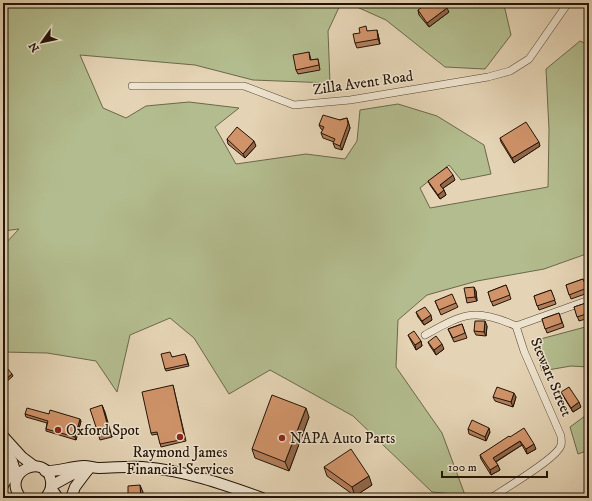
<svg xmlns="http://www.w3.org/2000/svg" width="592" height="501" font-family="'IM FELL DW Pica',serif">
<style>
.green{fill:#b3bc8e;stroke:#6b684a}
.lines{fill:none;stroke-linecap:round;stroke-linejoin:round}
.street-casing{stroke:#534432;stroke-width:8}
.secondary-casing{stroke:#231406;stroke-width:12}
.street{stroke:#ede2ce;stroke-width:7}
.secondary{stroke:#ede2ce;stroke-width:10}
.wall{fill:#b37e5b;stroke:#231406}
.shaded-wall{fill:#92674a;stroke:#231406}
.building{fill:#d0936a;stroke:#231406}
.poi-dot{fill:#8f2418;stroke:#ede2ce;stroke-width:1.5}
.labels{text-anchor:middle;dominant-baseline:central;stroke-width:3;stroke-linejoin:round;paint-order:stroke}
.street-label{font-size:15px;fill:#231406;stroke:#ede2ce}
.poi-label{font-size:15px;fill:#231406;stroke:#ede2ce;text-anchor:start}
</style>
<rect width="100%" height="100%" fill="#e4d3b4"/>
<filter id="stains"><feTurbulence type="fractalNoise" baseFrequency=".005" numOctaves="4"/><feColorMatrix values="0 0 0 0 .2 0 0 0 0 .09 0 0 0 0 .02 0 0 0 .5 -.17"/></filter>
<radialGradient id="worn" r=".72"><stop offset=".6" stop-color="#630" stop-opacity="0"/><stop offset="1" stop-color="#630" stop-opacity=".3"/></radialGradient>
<!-- green -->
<g class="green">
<polygon points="3,3 341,3 328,31 330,83 253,80 195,65 80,55 103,108 126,118 146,106 189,102 239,108 215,127 236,164 306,154 345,159 357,141 360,110 398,104 437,116 484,145 491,174 461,180 449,165 420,188 430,208 548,187 549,130 546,69 580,41 589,45 589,253 544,269 477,281 427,295 398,320 396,367 442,433 465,495 432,492 353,416 270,370 229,394 194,338 170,318 130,335 117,392 96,361 47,353 3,352 3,246 19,229 3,231"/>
<polygon points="348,3 499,3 505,9 511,35 485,69 445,67 386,20"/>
<polygon points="589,326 589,367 571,366 542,371 533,341"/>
<polygon points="589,413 589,450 578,454 570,427"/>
</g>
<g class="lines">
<defs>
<g id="street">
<polyline points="132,86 244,86 294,105 350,100 488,77 510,71 529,59 568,3"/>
<polyline points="516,326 589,300"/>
<path d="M 425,335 C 463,314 474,307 516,326"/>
<path d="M 491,498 C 504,489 558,458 561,445 C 562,443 561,439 561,436 L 524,351 L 516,326"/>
</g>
<g id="secondary">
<polyline points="3,436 22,457 34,466"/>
<polyline points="3,447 12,461 17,477"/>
<path d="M 45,471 C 59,472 71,466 84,466 C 89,466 94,468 99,468 C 113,468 128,466 142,467 C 184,470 223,484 262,498"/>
<polyline points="3,485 8,477 10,461"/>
<polyline points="51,486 71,475 88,470"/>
<polyline points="51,488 58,498"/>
<path d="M 21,498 C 0,472 46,451 51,481 C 52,488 50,493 45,498"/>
<polyline points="71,498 75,487 87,471"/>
</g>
</defs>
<!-- street casing -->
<use href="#street" class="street-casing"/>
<!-- secondary casing -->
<use href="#secondary" class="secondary-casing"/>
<!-- street -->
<use href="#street" class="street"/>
<!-- secondary -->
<use href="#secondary" class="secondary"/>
</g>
<!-- wall -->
<g class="wall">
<polygon points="418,10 449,12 429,27 419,15"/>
<polygon points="368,31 378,34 380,44 357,48 355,43"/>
<polygon points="309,52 311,60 318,59 320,70 298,74 296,70"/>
<polygon points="347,118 350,128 342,150 335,148 333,143 334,142 323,138 321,133 323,130 321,129 319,125"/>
<polygon points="500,138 540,146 514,163 501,142"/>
<polygon points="227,139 256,146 245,158 228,144"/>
<polygon points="455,180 443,188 446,195 440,199 430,185 428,181"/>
<polygon points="583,279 588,293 571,299 566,285"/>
<polygon points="506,285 511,299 493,306 488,292"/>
<polygon points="551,290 556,304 539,310 534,296"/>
<polygon points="476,291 477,301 467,303 466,298"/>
<polygon points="435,301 456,303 458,307 441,315"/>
<polygon points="589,302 589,318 579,321 574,307"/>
<polygon points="416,312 432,320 424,325 418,317"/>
<polygon points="559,313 564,327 547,333 542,319"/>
<polygon points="462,324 467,338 454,342 448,329"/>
<polygon points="487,326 486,336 476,335 474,331"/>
<polygon points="408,335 421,341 422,346 416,350 410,339"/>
<polygon points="428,342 444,349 436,355 430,346"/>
<polygon points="186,356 189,366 166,371 165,369 172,357"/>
<polygon points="173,385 186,441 161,447 158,434 152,435 151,433"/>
<polygon points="561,392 581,407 573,412 563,396"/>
<polygon points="493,397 516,397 513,407 495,401"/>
<polygon points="102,405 112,437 100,440 98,433"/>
<polygon points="25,414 49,414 81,421 76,440 46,431 46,429 47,423 26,417"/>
<polygon points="309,417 289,471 255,458 252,449"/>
<polygon points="468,429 490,432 486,441 469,434"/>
<polygon points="510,437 536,449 527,454 522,445 496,462 500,470 491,475 481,459 480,455"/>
<polygon points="324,467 372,485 355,496 327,476"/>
</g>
<!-- shaded-wall -->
<g class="shaded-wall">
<polygon points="447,8 449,12 429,27 427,23"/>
<polygon points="377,30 378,34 380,44 378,39"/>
<polygon points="347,118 350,128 342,150 340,146"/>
<polygon points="254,141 256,146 245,158 243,154"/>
<polygon points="539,142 540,146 514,163 512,158"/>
<polygon points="453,175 455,180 442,189 440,185"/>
<polygon points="444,190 446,195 440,199 438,195"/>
<polygon points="474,287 476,291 477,301 475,297"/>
<polygon points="431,315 432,320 424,325 422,321"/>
<polygon points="485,321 487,326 486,336 484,332"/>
<polygon points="421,341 422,346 416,350 415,345"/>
<polygon points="442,344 444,349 436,355 434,350"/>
<polygon points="12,374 13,376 4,384 3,381"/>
<polygon points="514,393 516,397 513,407 511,402"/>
<polygon points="579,402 581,407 573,412 571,408"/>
<polygon points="102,405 105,412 112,437 109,430"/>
<polygon points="306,408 309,417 289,471 285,462"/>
<polygon points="80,419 81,421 76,440 75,437"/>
<polygon points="489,428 490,432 486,441 485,437"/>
<polygon points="520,441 522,445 495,462 493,458"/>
<polygon points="534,444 536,449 527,454 526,449"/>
<polygon points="498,465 500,470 491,475 490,470"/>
<polygon points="369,476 372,485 355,496 352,487"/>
<polygon points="140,485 143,492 143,498 141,498"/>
</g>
<!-- building -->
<g class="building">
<polygon points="428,3 444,3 447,8 427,23 418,10"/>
<polygon points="366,26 367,31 377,30 378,39 355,43 353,34 360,33 359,28"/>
<polygon points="309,52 310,60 318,59 319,65 296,70 293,55"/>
<polygon points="323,115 340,120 347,118 348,124 340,146 333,143 335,139 321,133 324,127 319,125"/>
<polygon points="526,122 539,142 512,158 500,138"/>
<polygon points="237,127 254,141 243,154 227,139"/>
<polygon points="447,167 453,175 440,185 444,190 438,195 428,181"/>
<polygon points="583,279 587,288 569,295 566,285"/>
<polygon points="506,285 510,295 491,302 488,292"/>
<polygon points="474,287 475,297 466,298 464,288"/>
<polygon points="551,290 555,300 537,306 534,296"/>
<polygon points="452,294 456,303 439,310 435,301"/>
<polygon points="589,302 589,313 577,317 574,307"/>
<polygon points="425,307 431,315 422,321 416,312"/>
<polygon points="559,313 562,323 545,329 542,319"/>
<polygon points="475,321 485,321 484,332 474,331"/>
<polygon points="462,324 465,333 453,338 448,329"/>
<polygon points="414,331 421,341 415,345 408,335"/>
<polygon points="436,336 442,344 434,350 428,342"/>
<polygon points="170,352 172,357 185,354 188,364 165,369 161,354"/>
<polygon points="3,363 12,374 3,381"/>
<polygon points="173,385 185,439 160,444 157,432 151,433 142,392"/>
<polygon points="497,387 514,393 511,402 493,397"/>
<polygon points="569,387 579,402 571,408 561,392"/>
<polygon points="272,395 306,408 285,462 252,449"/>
<polygon points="102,405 109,430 98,433 90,409"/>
<polygon points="27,408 49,414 50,410 80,419 75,437 46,429 48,421 25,414"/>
<polygon points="472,420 489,428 485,437 468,429"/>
<polygon points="524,428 534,444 526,449 520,441 493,458 498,465 490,470 480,455 509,436 510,437"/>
<polygon points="351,449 369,476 352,487 324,467"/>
<polygon points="140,485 141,498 128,498 128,486"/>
</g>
<!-- markers -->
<g class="poi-dot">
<circle cx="58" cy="430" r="4"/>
<circle cx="180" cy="437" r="4"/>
<circle cx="282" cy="438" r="4"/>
</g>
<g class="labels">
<!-- street labels -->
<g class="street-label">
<text transform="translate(363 83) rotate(-8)">Zilla Avent Road</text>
<text transform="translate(551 377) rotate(67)">Stewart Street</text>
</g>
<!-- poi labels -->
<g class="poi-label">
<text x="66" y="430">Oxford Spot</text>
<text x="290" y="438">NAPA Auto Parts</text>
<text x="180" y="452" text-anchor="middle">Raymond James<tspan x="180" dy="17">Financial Services</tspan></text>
</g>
</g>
<!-- margin -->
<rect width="592" height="501" fill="none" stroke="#e4d3b4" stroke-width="16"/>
<rect x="4" y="4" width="584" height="493" fill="none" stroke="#231406" stroke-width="2"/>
<rect x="8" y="8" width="576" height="485" fill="none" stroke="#231406"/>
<!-- north arrow -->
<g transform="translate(42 42) rotate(237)" stroke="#ede2ce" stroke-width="3" paint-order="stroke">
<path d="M0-3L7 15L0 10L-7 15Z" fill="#231406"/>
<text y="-6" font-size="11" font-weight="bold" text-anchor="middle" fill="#231406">N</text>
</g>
<!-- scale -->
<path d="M442 471v6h105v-6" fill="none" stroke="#231406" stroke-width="2"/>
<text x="448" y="471" font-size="12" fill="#231406" stroke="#ede2ce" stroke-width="3" paint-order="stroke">100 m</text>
<rect width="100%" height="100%" filter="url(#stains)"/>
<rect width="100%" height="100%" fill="url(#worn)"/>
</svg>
